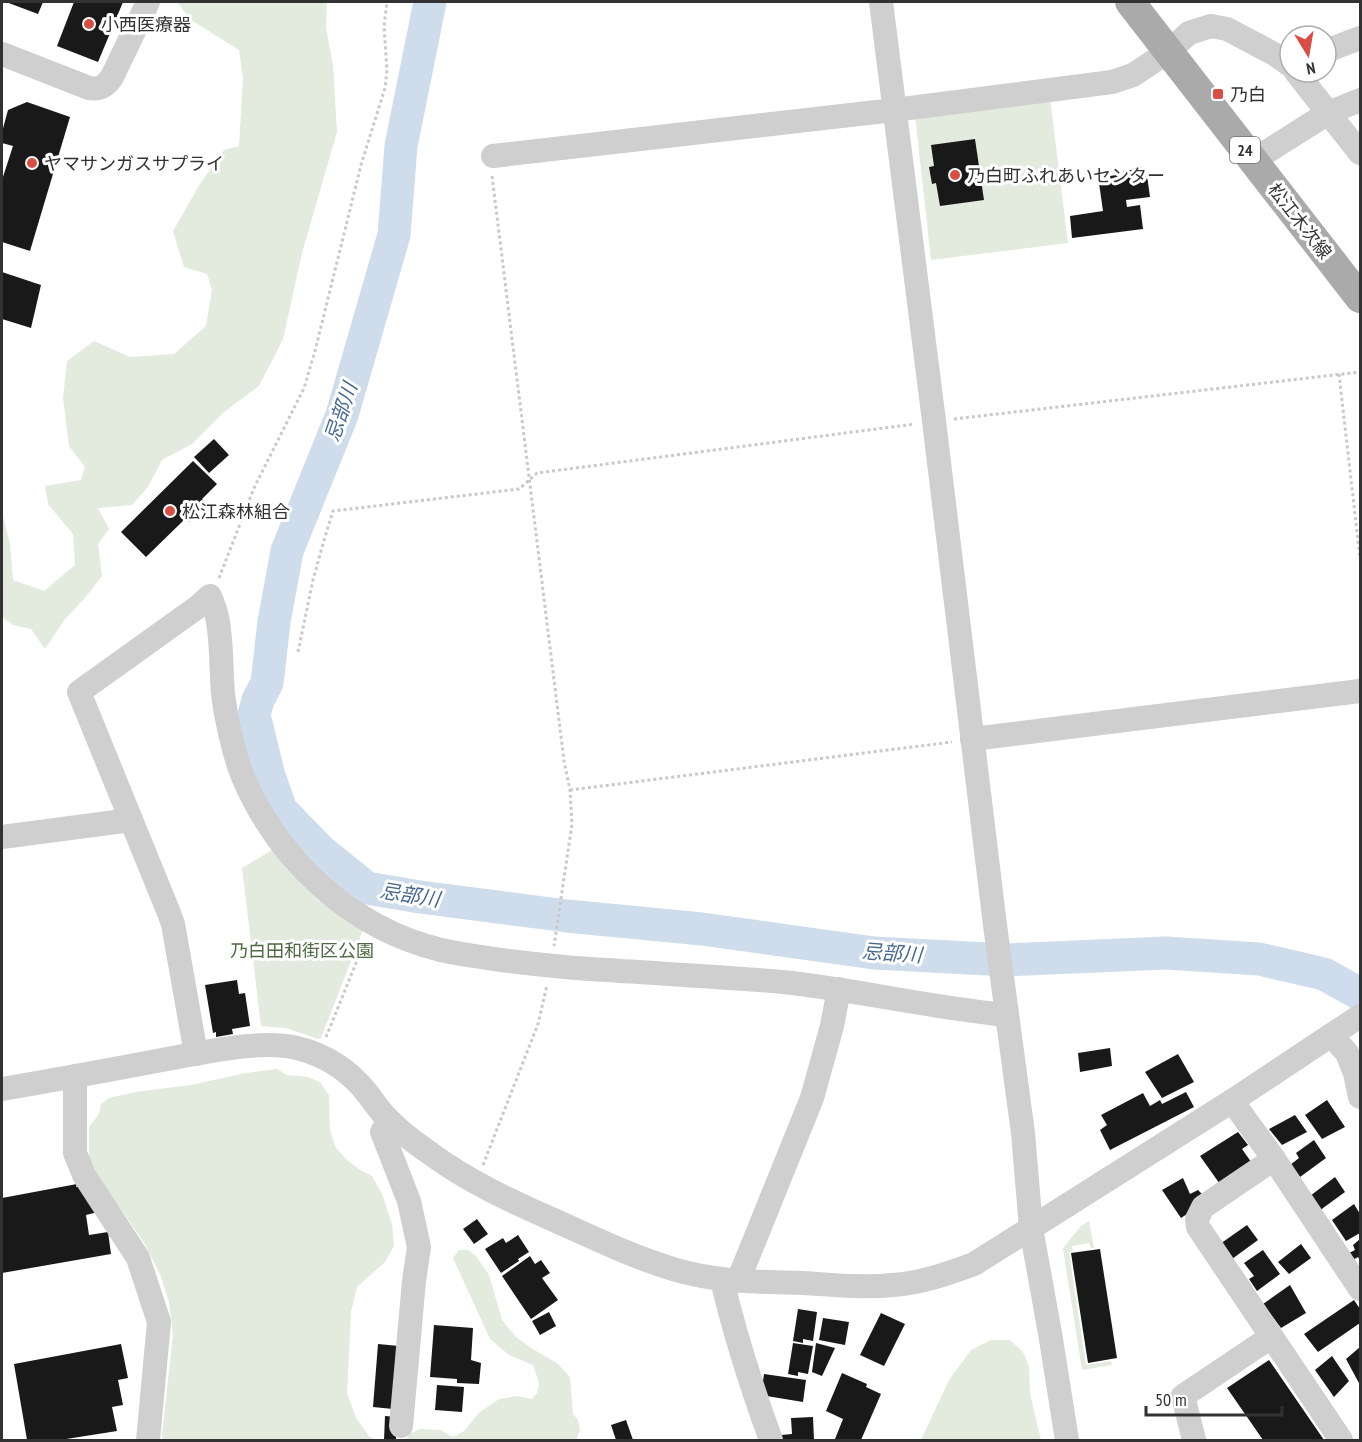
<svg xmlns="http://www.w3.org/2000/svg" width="1362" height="1442" font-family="'PT Sans Narrow','Noto Sans JP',sans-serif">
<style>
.green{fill:#e3eade}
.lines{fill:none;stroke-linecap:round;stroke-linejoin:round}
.river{stroke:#cfdceb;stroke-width:33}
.building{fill:#191919}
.path{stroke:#c9c9c9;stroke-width:3;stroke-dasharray:3 3;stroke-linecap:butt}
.minor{stroke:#cfcfcf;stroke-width:24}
.major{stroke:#aaa;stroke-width:30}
.poi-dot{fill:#d84d44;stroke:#fff;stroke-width:2}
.labels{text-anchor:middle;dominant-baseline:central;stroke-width:6;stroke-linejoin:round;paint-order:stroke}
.shield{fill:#fff;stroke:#707070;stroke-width:1.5}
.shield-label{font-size:16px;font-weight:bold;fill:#323232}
.poi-label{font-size:18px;fill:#323232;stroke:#fff;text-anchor:start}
.street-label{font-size:18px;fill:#323232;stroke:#fff}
.park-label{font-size:18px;fill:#4f6a42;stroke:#fff}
.water-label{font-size:20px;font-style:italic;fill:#45688e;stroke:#fff}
</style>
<rect width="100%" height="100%" fill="#fff"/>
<!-- green -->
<g class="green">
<polygon points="177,2 327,2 326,28 333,65 337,132 302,253 283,339 259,386 224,412 192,444 162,460 148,487 132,505 98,508 109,529 98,544 102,576 84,599 65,619 45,649 31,629 13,625 2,617 2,512 10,544 13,580 44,591 75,565 73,534 48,504 45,486 81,480 85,467 69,446 63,398 67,361 94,341 130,357 174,354 206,326 212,290 207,274 184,267 173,231 200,184 224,150 239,146 243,78 239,50 191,20"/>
<polygon points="1050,98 1068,243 931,260 915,115"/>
<polygon points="272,850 294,877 318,900 363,930 321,1038 318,1039 286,1028 261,1026 242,868"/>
<polygon points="277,1069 287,1075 308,1077 320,1082 329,1095 330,1131 336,1148 347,1160 360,1170 372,1176 382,1194 392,1224 394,1246 385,1262 357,1287 351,1312 347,1393 356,1418 369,1436 375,1440 163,1440 162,1434 173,1335 169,1302 160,1274 143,1241 115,1201 89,1161 89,1127 99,1114 101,1104 109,1098 135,1092 191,1085 245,1073"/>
<polygon points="1089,1221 1094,1248 1091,1248 1089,1243 1072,1246 1073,1251 1069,1252 1086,1365 1111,1361 1112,1365 1082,1370 1063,1248 1081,1226"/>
<path d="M 459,1250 L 468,1250 L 476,1256 L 489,1275 L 502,1320 L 516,1337 L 531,1348 L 557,1363 L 570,1377 L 573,1414 L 578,1420 L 580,1430 L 576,1440 L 406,1440 L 409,1434 L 420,1429 L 440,1430 L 453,1437 L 464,1431 L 480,1412 L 499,1399 L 517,1396 L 532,1399 C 544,1388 537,1378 533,1365 L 509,1355 L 490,1339 L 453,1258 Z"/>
<polygon points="991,1340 1010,1340 1023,1352 1029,1366 1030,1394 1041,1440 921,1440 949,1380 971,1350"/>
</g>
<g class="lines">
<!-- river -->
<polyline class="river" points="430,2 401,146 394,235 342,415 287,551 274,622 267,683 258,700 254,715 269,776 281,810 321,851 367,888 420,897 567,916 702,929 874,953 1007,960 1166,953 1259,959 1324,974 1360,994"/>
</g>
<!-- building -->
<g class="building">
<polygon points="6,2 43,2 38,14"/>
<polygon points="74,2 123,2 98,62 57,46"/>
<polygon points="27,102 70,117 30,251 2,242 2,180 13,146 2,143 2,132 8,110"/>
<polygon points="975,139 984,200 940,206 936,183 932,184 929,167 934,166 931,145"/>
<polygon points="1146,168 1150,197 1126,200 1127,207 1140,205 1143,229 1072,238 1070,216 1103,211 1099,183 1111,181 1110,176 1123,174 1123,171"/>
<polygon points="2,272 41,285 31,328 2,319"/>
<polygon points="214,439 229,455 209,473 194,457"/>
<polygon points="193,461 217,484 202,499 207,504 189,522 185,519 146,557 121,532"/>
<polygon points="237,980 239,994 245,993 250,1026 232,1029 233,1034 216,1037 216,1032 213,1033 205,985"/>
<polygon points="1110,1048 1112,1066 1080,1072 1078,1053"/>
<polygon points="1178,1054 1194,1082 1162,1098 1145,1072"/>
<polygon points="1186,1092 1194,1107 1110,1150 1100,1130 1107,1125 1101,1115 1143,1093 1150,1106 1160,1100 1162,1104"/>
<polygon points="1327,1100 1345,1127 1322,1139 1305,1115"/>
<polygon points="1295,1115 1307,1132 1282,1145 1269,1129"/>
<polygon points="1238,1132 1248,1145 1242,1149 1254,1166 1222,1187 1200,1156"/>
<polygon points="1314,1140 1326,1158 1300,1177 1290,1165 1299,1158 1296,1153"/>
<polygon points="1335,1177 1345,1192 1319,1211 1310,1196"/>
<polygon points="1183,1178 1190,1194 1198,1190 1208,1200 1181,1218 1162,1190"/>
<polygon points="77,1184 76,1187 83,1186 98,1212 86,1215 89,1235 108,1232 111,1254 2,1273 2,1198"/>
<polygon points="1354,1204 1360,1214 1360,1233 1346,1241 1332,1220"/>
<polygon points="477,1219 488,1234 474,1244 463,1229"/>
<polygon points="1247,1225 1258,1240 1232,1259 1220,1244"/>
<polygon points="518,1235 529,1252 518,1259 519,1261 501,1273 485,1249 503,1238 506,1243"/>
<polygon points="1360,1239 1360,1261 1358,1257 1349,1262 1345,1255 1355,1250 1353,1245"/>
<polygon points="1301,1244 1311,1258 1289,1274 1278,1262"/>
<polygon points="1100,1249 1117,1358 1088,1363 1071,1253"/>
<polygon points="1263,1250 1280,1274 1257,1291 1249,1279 1254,1276 1244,1263"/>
<polygon points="530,1256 535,1264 541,1260 550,1273 542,1278 558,1300 531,1319 502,1276"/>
<polygon points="1290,1285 1306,1313 1281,1328 1263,1304"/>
<polygon points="1354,1300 1360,1309 1360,1323 1318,1352 1304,1334"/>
<polygon points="798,1309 817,1312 813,1341 803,1339 803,1343 793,1341"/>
<polygon points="549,1312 556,1326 540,1335 532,1321"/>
<polygon points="881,1313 905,1324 884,1366 860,1355"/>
<polygon points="823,1318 849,1322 845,1345 819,1340"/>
<polygon points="434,1325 473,1328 471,1360 481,1363 479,1384 457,1383 457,1379 430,1377"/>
<polygon points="793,1343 813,1346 808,1374 798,1372 798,1376 788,1374"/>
<polygon points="816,1343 835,1348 822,1376 812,1372"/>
<polygon points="121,1344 128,1378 118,1380 123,1405 112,1407 117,1431 60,1440 27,1440 14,1364"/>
<polygon points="378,1344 399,1346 393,1409 373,1407"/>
<polygon points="1360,1347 1360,1385 1346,1359"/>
<polygon points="1332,1356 1349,1381 1334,1397 1315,1370"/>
<polygon points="1269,1360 1324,1440 1263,1440 1227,1388"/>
<polygon points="842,1373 867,1384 866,1387 881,1394 861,1440 837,1440 835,1439 843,1419 826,1411"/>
<polygon points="764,1374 806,1380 803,1402 761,1395"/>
<polygon points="437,1385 464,1387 462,1412 435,1410"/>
<polygon points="385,1416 397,1417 396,1440 384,1440"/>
<polygon points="813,1417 814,1440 782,1440 781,1435 792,1434 791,1418"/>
<polygon points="626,1420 633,1440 616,1440 611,1425"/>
</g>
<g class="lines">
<!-- path -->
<g class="path">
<polyline points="492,176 564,761 570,790 572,824 554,946"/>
<polyline points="1339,374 1360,558"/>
<polyline points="954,419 1360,372"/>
<polyline points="219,578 254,488 304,388 315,351 361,165 385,88 387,70 384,26 387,2"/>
<polyline points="298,652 313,580 324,540 333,511 519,489 537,473 915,424"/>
<polyline points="570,790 952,742"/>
<polyline points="326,1037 365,941"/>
<polyline points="483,1165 538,1024 547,985"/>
</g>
<!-- minor -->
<g class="minor">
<polyline points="881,2 934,421 995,925 1023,1133 1031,1228 1050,1333 1067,1440"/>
<polyline points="1326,51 1360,38"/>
<path d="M 2,54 L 89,88 C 99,90 106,86 112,77 L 148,2"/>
<polyline points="1296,72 1360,153"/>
<polyline points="493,156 894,110 1112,82 1133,75 1169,51 1189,33 1211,26 1227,29 1276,55 1290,65"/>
<polyline points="1254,160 1328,113 1360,100"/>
<polyline points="972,739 1360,691"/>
<polyline points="2,837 131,820"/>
<polyline points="1331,1035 1347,1053 1355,1073 1360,1097"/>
<path d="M 196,1054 L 173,924 L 169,913 L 79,692 L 199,606 L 210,596 C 213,604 217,613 218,622 C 222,646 221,670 223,694 C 226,718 234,755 243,777 C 279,861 351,928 441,950 C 458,954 476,956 494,959 C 532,964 569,968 607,970 C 666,974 724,977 783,982 C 858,990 932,1008 1007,1015"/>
<polyline points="75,1076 75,1153 84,1175 138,1258 159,1322 148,1440"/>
<path d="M 2,1089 C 55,1080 109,1070 162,1060 C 201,1053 259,1039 297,1048 C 325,1055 349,1070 367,1093 C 374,1102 381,1113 390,1121 C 402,1134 417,1144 431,1154 C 469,1182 513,1202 556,1221 C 594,1238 633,1257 673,1269 C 715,1282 759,1282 803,1283 C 833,1285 863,1288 893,1285 C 921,1283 947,1274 974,1264 L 1232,1101 L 1360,1016"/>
<polyline points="1232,1101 1274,1159 1360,1289"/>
<polyline points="388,1120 382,1132 409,1201 419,1247 414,1281 401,1426"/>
<polyline points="1274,1159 1203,1207 1197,1219 1198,1227 1341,1440"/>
<path d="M 722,1280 C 735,1335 752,1388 771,1440"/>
<polyline points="738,1281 812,1098 832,1026 839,989"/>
<polyline points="1194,1440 1183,1396 1271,1337"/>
</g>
<!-- major -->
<polyline class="major" points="1130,2 1360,298"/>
</g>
<!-- markers -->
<g class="poi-dot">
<circle cx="89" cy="24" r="6"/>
<rect x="1212" y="88" width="12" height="12" rx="3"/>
<circle cx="32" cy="163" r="6"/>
<circle cx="955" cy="175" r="6"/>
<circle cx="170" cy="511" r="6"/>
</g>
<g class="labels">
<!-- shield labels -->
<rect class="shield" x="1230" y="137" width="30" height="26" rx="4.5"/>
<g class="shield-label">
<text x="1245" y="150">24</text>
</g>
<!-- poi labels -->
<g class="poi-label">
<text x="101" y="24">小西医療器</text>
<text x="1230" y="94">乃白</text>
<text x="44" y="163">ヤマサンガスサプライ</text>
<text x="967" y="175">乃白町ふれあいセンター</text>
<text x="182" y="511">松江森林組合</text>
</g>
<!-- street labels -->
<g class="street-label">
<text transform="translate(1300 221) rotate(52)">松江木次線</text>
</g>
<!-- park labels -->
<g class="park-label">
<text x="302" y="950">乃白田和街区公園</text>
</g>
<!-- water labels -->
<g class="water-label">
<text transform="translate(341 412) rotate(-71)">忌部川</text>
<text transform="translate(410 895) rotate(9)">忌部川</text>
<text transform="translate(892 953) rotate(4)">忌部川</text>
</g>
</g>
<!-- border -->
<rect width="1362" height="1442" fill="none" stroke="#323232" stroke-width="6"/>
<!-- north arrow -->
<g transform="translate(1308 54) rotate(169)"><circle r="28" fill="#ffffff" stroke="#adadad" stroke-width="1.5"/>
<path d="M0-4.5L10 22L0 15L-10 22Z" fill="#d84d44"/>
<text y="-9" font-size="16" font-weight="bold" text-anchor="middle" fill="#323232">N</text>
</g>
<!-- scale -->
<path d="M1146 1406v9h136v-9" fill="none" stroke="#323232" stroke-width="3"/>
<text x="1155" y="1406" font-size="18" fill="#323232" stroke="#ffffff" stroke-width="4.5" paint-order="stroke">50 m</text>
</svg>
